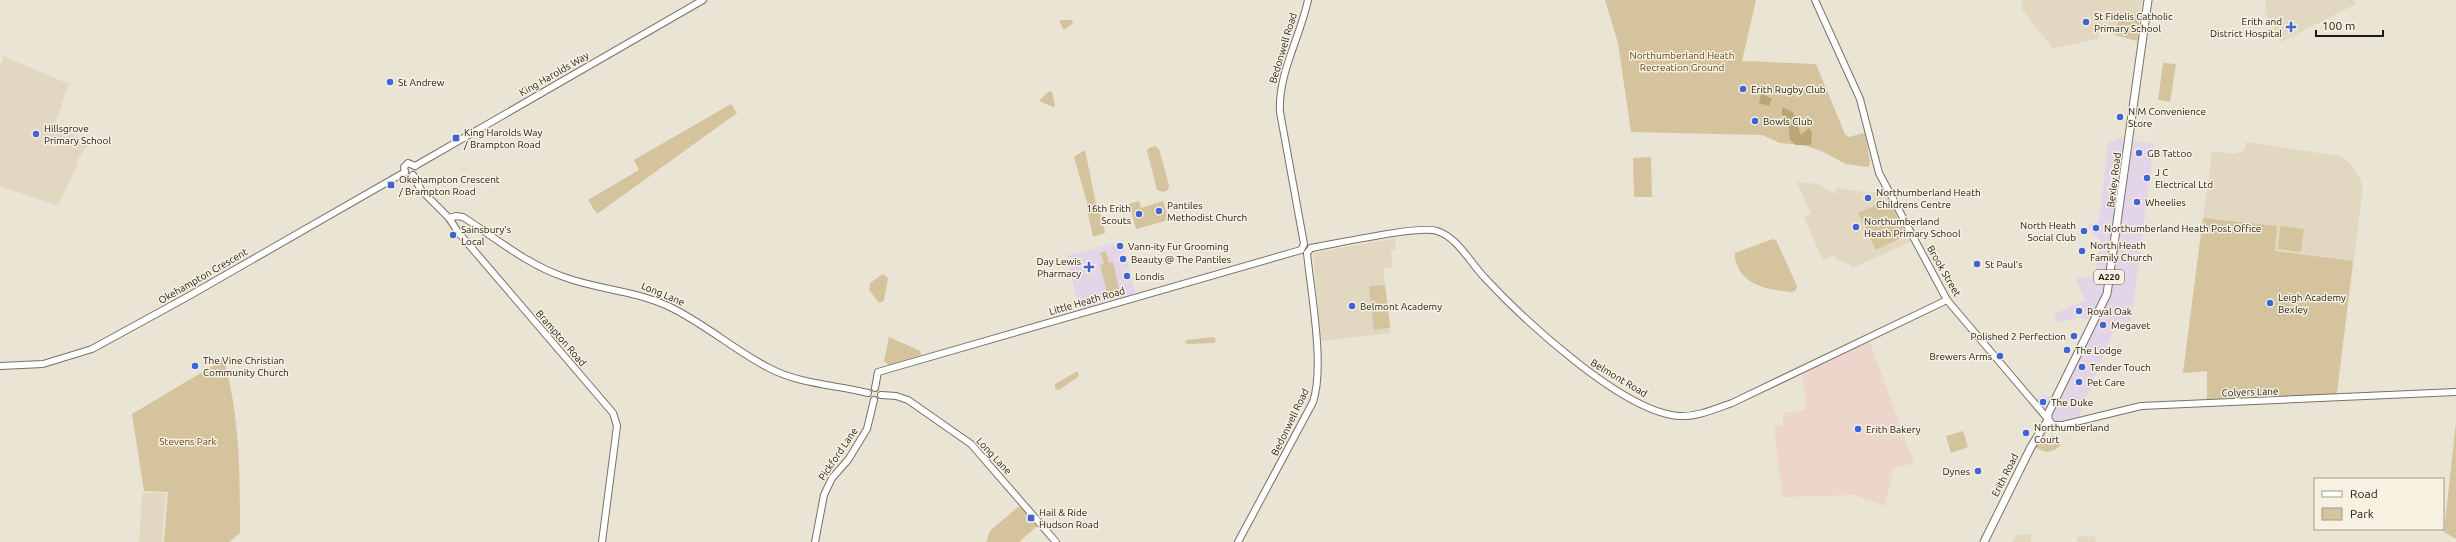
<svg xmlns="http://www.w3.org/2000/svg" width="2456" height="542" font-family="Ubuntu,sans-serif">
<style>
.commercial{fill:#e4d4e7}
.industrial{fill:#ecd5ca}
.built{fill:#e2d8c2}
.green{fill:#d4c39d}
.forest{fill:#baa577}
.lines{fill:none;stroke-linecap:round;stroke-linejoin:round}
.secondary-casing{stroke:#787265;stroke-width:8}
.primary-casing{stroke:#787265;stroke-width:9}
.secondary{stroke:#fff;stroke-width:6}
.primary{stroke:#fff;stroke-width:7}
.poi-dot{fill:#3f64d6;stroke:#f8f1e2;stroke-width:1.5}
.labels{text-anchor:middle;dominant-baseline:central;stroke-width:3;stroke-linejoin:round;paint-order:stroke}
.shield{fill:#f8f1e2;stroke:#5e5a52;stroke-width:1}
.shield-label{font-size:9px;font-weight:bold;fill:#1c1a15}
.poi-label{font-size:10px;fill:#1c1a15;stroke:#f8f1e2;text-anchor:start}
.street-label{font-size:10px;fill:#1c1a15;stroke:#f8f1e2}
.park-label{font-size:10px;fill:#5e4910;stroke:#f8f1e2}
</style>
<rect width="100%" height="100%" fill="#eae4d5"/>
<!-- commercial -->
<g class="commercial">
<polygon points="2121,137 2132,141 2154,144 2131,325 2116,324 2079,417 2054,422 2034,402 2043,394 2052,398 2091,320 2079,317 2058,323 2054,314 2085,301 2076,278 2095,277 2100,239 2094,236 2089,225 2099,220 2108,143"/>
<polygon points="1122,241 1136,296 1080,310 1066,256"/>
</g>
<!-- industrial -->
<polygon class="industrial" points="1869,340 1914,463 1893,469 1885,506 1854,495 1782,497 1774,426 1783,425 1783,413 1806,410 1803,374"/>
<!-- built -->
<g class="built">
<polygon points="2023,0 2142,0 2137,41 2100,30 2098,39 2053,48 2021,9"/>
<polygon points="2266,0 2354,0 2356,4 2281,42 2265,12"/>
<polygon points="3,56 69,84 54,127 90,141 77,161 79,162 58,206 0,186 0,66"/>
<polygon points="2246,142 2339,156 2350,163 2360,178 2363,188 2337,392 2335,394 2207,399 2207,371 2183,373 2212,151 2235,154 2245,150"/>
<polygon points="1797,182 1818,184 1835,194 1836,188 1872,193 1882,188 1911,242 1852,268 1850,264 1836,259 1834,256 1823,260 1804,217 1811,214"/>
<polygon points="1395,238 1396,249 1391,250 1393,267 1383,268 1391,333 1321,341 1313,253"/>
<polygon points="142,493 166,493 162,542 139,542"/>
<polygon points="2031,534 2031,542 2012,542 2016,535"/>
<polygon points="2095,536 2096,542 2077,542 2077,537"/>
</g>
<!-- green -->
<g class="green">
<polygon points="1605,0 1756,0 1742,61 1816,64 1845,134 1848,137 1865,133 1870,163 1868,167 1846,164 1821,151 1803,145 1780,143 1762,135 1631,132 1618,43"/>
<polygon points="2120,13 2140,14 2137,41 2115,35"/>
<polygon points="1060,20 1072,20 1073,23 1064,30 1059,21"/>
<polygon points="2163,63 2176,64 2170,102 2158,100"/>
<polygon points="1049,91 1052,92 1055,106 1053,107 1039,101"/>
<polygon points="731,104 737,113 597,214 588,200 639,170 634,160"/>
<polygon points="1155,146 1159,149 1169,185 1168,190 1163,192 1157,190 1147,151 1149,148"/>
<polygon points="1085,150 1096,204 1099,206 1105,233 1093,237 1087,210 1088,206 1074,157"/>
<polygon points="1651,157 1652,197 1634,197 1633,158"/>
<polygon points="1139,201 1141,208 1163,201 1168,217 1165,221 1136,229 1129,204"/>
<polygon points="1883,202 1886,208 1891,206 1907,235 1876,250 1858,213"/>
<polygon points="2203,218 2277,226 2275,251 2353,261 2337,392 2335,394 2207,399 2207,371 2183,373"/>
<polygon points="2280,226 2304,229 2301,252 2278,249"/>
<path d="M 1773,239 L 1776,240 L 1797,286 L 1795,291 L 1791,292 C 1771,290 1746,287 1737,265 C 1736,261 1734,257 1735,253 Z"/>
<polygon points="1106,251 1109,263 1113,262 1120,293 1108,296 1100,265 1104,264 1100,253"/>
<polygon points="883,274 888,278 884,301 879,303 869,290 870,283"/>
<polygon points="1385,285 1390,328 1374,330 1369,286"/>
<polygon points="889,337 920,351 921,355 889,365 884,361"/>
<polygon points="1214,337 1216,341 1214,343 1187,344 1185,342 1187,340"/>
<path d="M 224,359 C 240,419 240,472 240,533 L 229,542 L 164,542 L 168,492 L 144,491 L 132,414 Z"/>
<polygon points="1076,372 1078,372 1079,376 1059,390 1055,389 1055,384"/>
<polygon points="2456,422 2456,539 2444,532"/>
<polygon points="1963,431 1968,447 1951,453 1946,436"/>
<path d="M 2045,435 L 2045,437 L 2052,437 L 2052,435 L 2061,445 C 2052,453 2046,454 2035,447 Z"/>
<polygon points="1018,507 1022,508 1037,526 1019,542 986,542 990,531"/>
</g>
<!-- forest -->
<g class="forest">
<polygon points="1761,93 1772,99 1769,106 1759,103"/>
<polygon points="1782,107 1793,112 1801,135 1809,128 1812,133 1811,145 1796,145 1790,140 1788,120 1782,115"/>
</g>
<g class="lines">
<defs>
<g id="secondary">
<polyline points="1815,0 1860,99 1879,173 1947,300 2053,425 2063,425 2141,406 2456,392"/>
<polyline points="415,166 703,0"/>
<polyline points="405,172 404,167 408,163 415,166"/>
<polyline points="413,175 421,190 449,218 458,232 613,413 617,426 602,542"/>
<path d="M 449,218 L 456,216 L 463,217 C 496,238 526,264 564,277 C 599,290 633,290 668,306 C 704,323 734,350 769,368 C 799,384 836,385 868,393"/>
<path d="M 1311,248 C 1335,244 1419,225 1437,231 C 1457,237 1470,262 1484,277 C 1522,318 1622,412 1679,416 C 1697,417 1715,409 1732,403 L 1947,300"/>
<path d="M 1301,250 L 1304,244 L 1280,112 C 1278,73 1300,38 1308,0"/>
<polyline points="0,366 43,364 92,349 187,297 405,172"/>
<polyline points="875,388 878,372 1301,250"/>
<polyline points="881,395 896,396 908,400 971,444 1056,542"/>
<polyline points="815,542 824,495 832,478 848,460 867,429 874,400"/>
<path d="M 1238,542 L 1313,402 C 1325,367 1311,293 1307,253 L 1311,248"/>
</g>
<polyline id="primary" points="1984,542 2031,447 2048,420 2048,414 2107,294 2148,0"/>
</defs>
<!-- secondary casing -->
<use href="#secondary" class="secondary-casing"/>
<!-- primary casing -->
<use href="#primary" class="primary-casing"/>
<!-- secondary -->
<use href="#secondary" class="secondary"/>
<!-- primary -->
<use href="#primary" class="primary"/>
</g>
<!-- markers -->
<g class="poi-dot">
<circle cx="2086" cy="22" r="4"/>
<path d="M2289 21h4v4h4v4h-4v4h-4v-4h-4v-4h4z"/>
<circle cx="390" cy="82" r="4"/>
<circle cx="1743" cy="89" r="4"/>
<circle cx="2120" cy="117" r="4"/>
<circle cx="1755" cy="121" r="4"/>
<circle cx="36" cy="134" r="4"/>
<rect x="452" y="134" width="8" height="8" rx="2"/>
<circle cx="2139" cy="153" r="4"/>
<circle cx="2147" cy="178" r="4"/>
<rect x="387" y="181" width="8" height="8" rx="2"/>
<circle cx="1868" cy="198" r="4"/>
<circle cx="2137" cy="202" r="4"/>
<circle cx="1159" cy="211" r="4"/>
<circle cx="1139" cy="214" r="4"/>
<circle cx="1856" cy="227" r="4"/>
<circle cx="2096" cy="228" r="4"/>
<circle cx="2084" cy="231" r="4"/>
<circle cx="453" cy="235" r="4"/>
<circle cx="1120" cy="246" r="4"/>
<circle cx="2082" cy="251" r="4"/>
<circle cx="1123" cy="259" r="4"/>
<circle cx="1977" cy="264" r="4"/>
<path d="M1087 261h4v4h4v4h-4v4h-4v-4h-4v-4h4z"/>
<circle cx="1127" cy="276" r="4"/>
<circle cx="2270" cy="303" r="4"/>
<circle cx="1352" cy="306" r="4"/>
<circle cx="2079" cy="311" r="4"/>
<circle cx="2103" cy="325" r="4"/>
<circle cx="2074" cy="336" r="4"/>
<circle cx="2067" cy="350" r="4"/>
<circle cx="2000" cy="356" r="4"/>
<circle cx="195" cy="366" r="4"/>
<circle cx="2082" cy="367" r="4"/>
<circle cx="2079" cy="382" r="4"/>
<circle cx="2043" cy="402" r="4"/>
<circle cx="1858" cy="429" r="4"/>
<circle cx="2026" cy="433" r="4"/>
<circle cx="1978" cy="471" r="4"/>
<rect x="1027" y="514" width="8" height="8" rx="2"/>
</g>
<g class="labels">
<!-- shield labels -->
<rect class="shield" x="2094" y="270" width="30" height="14" rx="3"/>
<g class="shield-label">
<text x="2109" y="277">A220</text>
</g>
<!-- poi labels -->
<g class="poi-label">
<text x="2094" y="16">St Fidelis Catholic<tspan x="2094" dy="12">Primary School</tspan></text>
<text x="2282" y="21" text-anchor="end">Erith and<tspan x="2282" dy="12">District Hospital</tspan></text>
<text x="398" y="82">St Andrew</text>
<text x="1751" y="89">Erith Rugby Club</text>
<text x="2128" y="111">N M Convenience<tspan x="2128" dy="12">Store</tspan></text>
<text x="1763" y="121">Bowls Club</text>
<text x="44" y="128">Hillsgrove<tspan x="44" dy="12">Primary School</tspan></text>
<text x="464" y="132">King Harolds Way<tspan x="464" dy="12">/ Brampton Road</tspan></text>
<text x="2147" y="153">GB Tattoo</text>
<text x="2155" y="172">J C<tspan x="2155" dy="12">Electrical Ltd</tspan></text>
<text x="399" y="179">Okehampton Crescent<tspan x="399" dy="12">/ Brampton Road</tspan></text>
<text x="1876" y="192">Northumberland Heath<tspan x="1876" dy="12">Childrens Centre</tspan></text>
<text x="2145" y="202">Wheelies</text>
<text x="1167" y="205">Pantiles<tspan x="1167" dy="12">Methodist Church</tspan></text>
<text x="1131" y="208" text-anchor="end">16th Erith<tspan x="1131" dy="12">Scouts</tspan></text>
<text x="1864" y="221">Northumberland<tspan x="1864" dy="12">Heath Primary School</tspan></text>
<text x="2076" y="225" text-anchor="end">North Heath<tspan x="2076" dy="12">Social Club</tspan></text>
<text x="2104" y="228">Northumberland Heath Post Office</text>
<text x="461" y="229">Sainsbury's<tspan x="461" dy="12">Local</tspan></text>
<text x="2090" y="245">North Heath<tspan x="2090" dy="12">Family Church</tspan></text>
<text x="1128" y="246">Vann-ity Fur Grooming</text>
<text x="1131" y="259">Beauty @ The Pantiles</text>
<text x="1081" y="261" text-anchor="end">Day Lewis<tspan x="1081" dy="12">Pharmacy</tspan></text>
<text x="1985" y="264">St Paul's</text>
<text x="1135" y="276">Londis</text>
<text x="2278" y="297">Leigh Academy<tspan x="2278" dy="12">Bexley</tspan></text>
<text x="1360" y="306">Belmont Academy</text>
<text x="2087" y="311">Royal Oak</text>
<text x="2111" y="325">Megavet</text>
<text x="2066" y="336" text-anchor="end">Polished 2 Perfection</text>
<text x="2075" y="350">The Lodge</text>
<text x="1992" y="356" text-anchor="end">Brewers Arms</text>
<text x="203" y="360">The Vine Christian<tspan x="203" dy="12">Community Church</tspan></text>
<text x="2090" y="367">Tender Touch</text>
<text x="2087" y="382">Pet Care</text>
<text x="2051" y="402">The Duke</text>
<text x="2034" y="427">Northumberland<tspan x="2034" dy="12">Court</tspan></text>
<text x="1866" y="429">Erith Bakery</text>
<text x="1970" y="471" text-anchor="end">Dynes</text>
<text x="1039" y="512">Hail &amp; Ride<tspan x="1039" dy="12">Hudson Road</tspan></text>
</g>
<!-- street labels -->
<g class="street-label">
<text transform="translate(1283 48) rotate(-73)">Bedonwell Road</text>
<text transform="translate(554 74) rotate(-30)">King Harolds Way</text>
<text transform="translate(2114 180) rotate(-83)">Bexley Road</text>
<text transform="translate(1944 271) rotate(60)">Brook Street</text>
<text transform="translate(203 276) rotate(-30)">Okehampton Crescent</text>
<text transform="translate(663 294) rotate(23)">Long Lane</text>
<text transform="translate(1087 301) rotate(-16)">Little Heath Road</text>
<text transform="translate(561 338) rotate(49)">Brampton Road</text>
<text transform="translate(1619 378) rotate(31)">Belmont Road</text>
<text transform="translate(2250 392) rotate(-2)">Colyers Lane</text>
<text transform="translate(1290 422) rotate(-64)">Bedonwell Road</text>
<text transform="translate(838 454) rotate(-56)">Pickford Lane</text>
<text transform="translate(994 456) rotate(47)">Long Lane</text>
<text transform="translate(2005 475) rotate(-63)">Erith Road</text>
</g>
<!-- park labels -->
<g class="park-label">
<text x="1682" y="55">Northumberland Heath<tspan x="1682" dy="12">Recreation Ground</tspan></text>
<text x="188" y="441">Stevens Park</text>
</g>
</g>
<!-- legend -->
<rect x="2314" y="478" width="130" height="52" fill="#f8f1e2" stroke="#a09b90"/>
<rect x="2322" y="491" width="20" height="6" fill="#ffffff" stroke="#a09b90"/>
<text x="2350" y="498" font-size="12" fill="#1c1a15">Road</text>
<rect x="2322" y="508" width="20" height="12" fill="#d4c39d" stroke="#a09b90"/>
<text x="2350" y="518" font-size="12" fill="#1c1a15">Park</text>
<!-- scale -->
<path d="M2316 30v6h67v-6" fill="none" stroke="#1c1a15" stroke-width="2"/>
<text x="2322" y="30" font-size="12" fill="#1c1a15" stroke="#f8f1e2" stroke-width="3" paint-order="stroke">100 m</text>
</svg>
